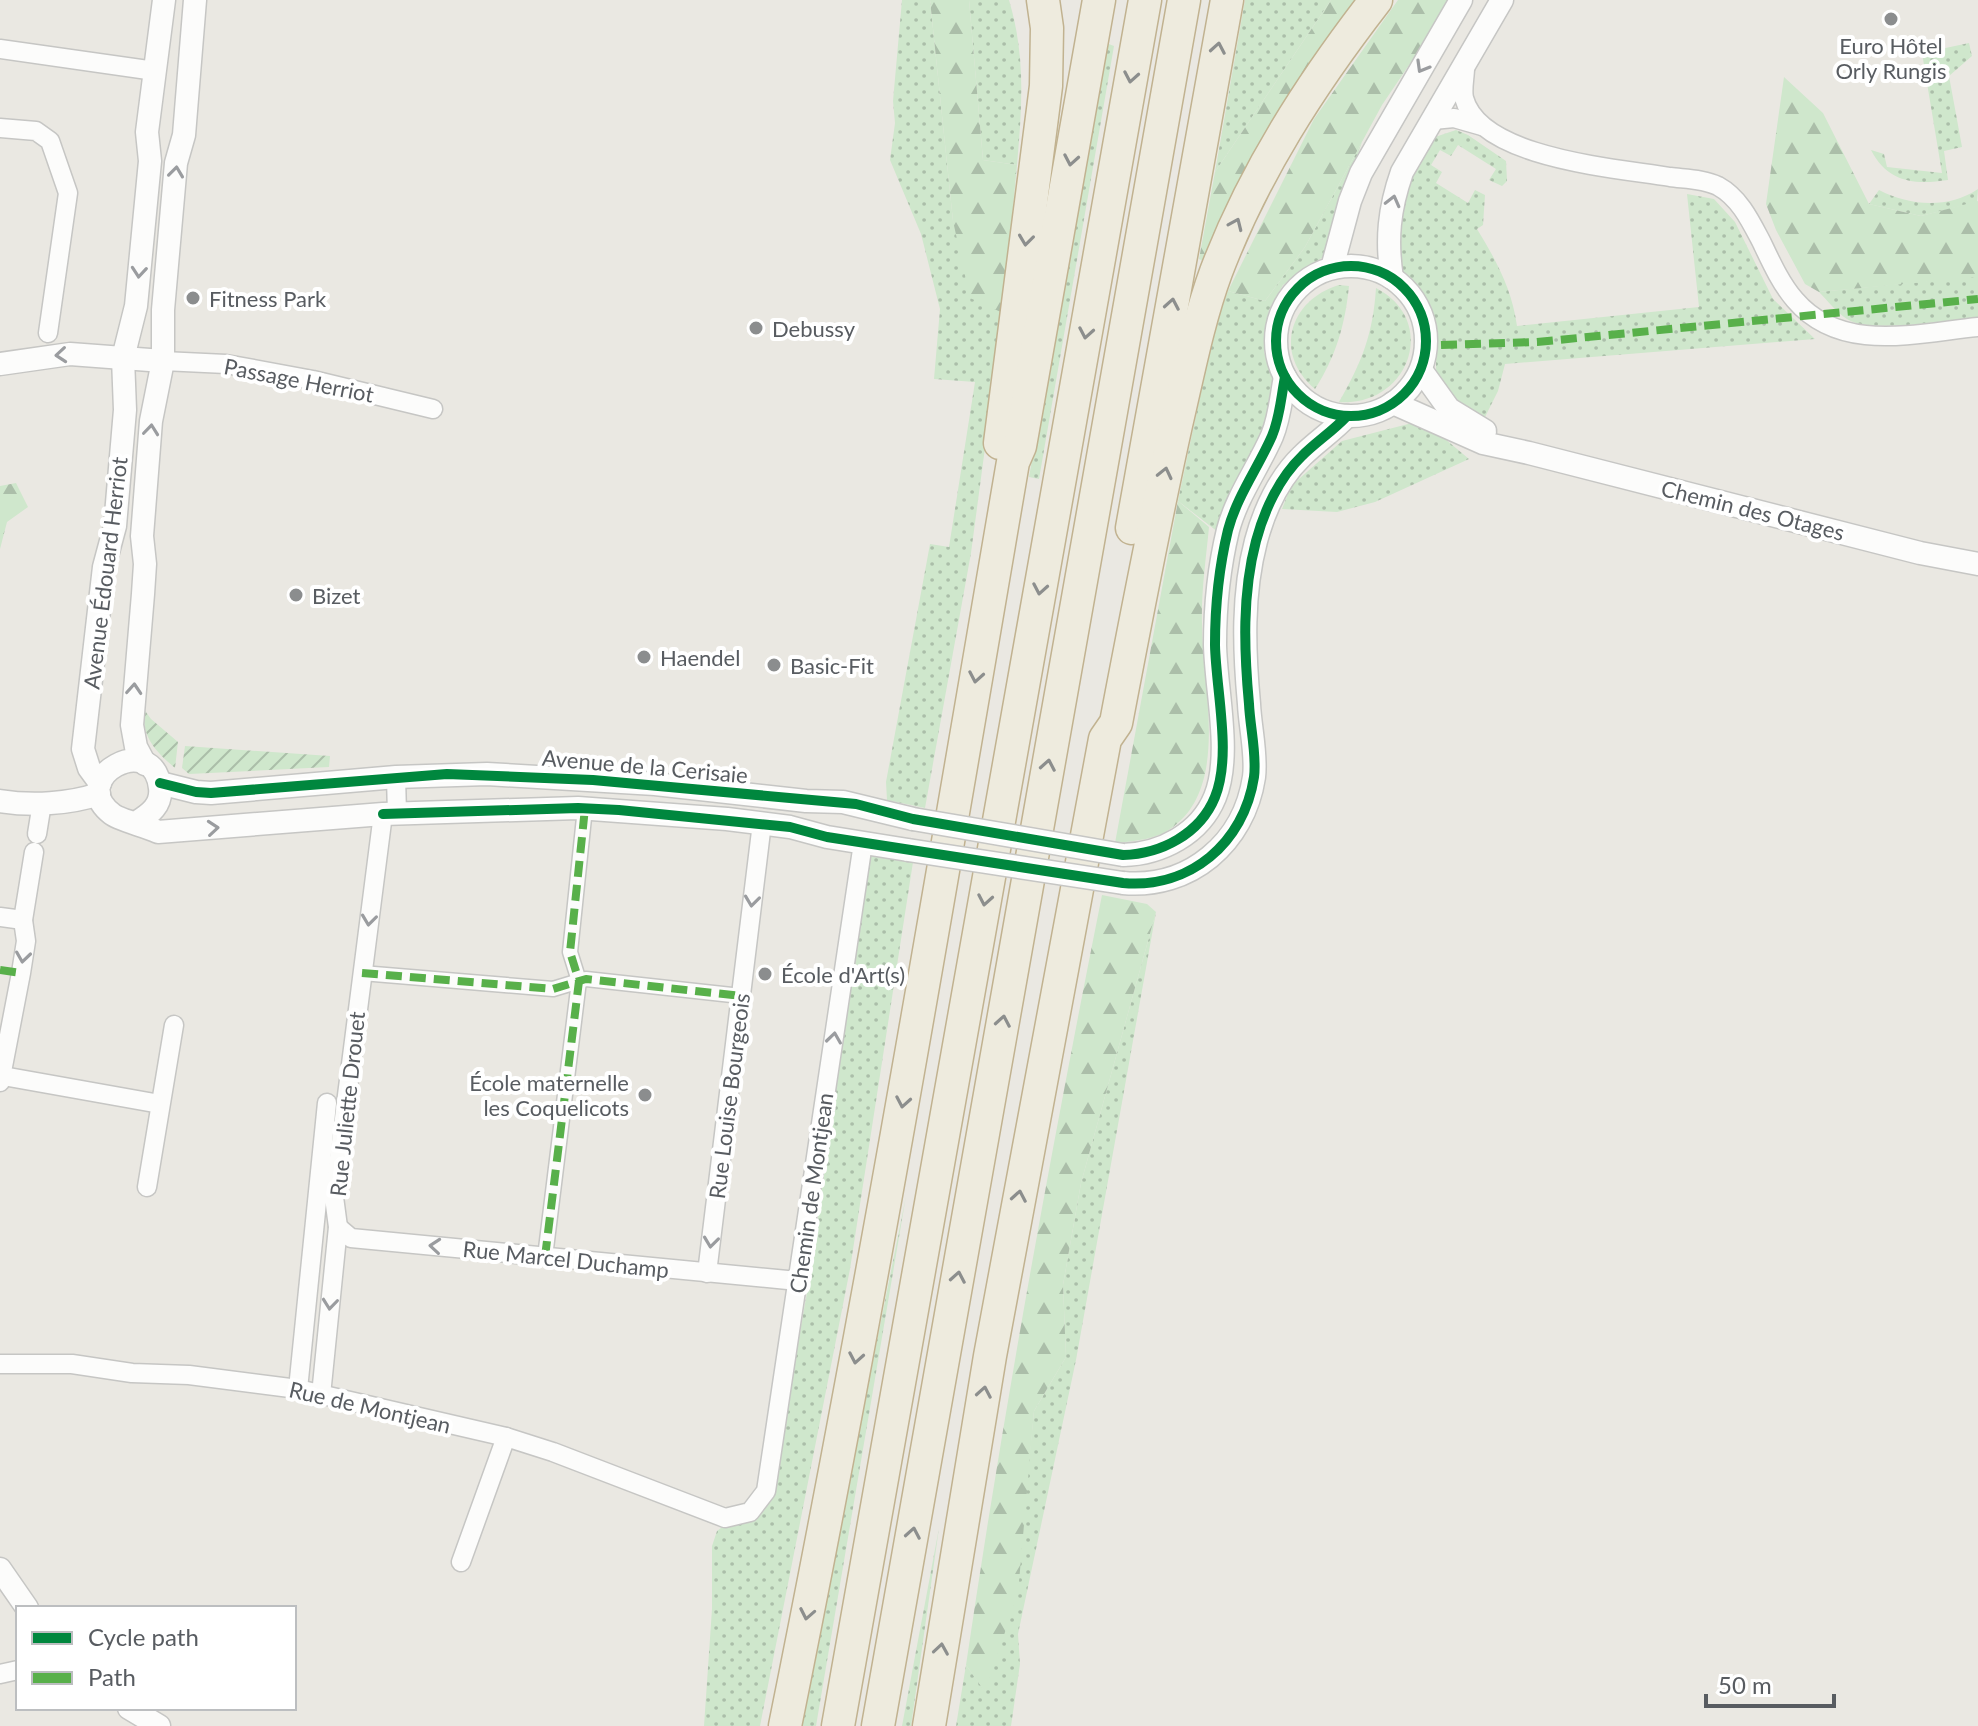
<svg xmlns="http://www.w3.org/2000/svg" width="1978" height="1726" font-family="Lato,sans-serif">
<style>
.grass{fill:url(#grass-dots)}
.forest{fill:url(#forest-firs)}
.garden{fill:url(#garden-furrows)}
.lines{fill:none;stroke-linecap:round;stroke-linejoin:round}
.pedestrian-casing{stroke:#c6c6c4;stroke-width:17}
.minor-casing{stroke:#c6c6c4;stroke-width:21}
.tertiary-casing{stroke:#c6c6c4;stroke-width:25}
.motorway-casing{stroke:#c1b290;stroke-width:35}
.pedestrian{stroke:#fcfcfb;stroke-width:14}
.minor{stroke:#fcfcfb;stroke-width:18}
.tertiary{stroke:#fcfcfb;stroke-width:22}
.motorway{stroke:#eeebde;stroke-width:32}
.tertiary-bridge-casing{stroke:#c6c6c4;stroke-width:25;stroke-linecap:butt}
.tertiary-bridge{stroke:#fcfcfb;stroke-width:22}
.quiet{stroke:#58b04a;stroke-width:8;stroke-dasharray:16 8;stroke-linecap:butt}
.cycleway-casing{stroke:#fff;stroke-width:15}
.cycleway{stroke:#00873e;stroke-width:10}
.oneway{stroke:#8c8e8d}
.oneway2{stroke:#9a9c9f}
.poi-dot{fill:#8b8d8e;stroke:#fff;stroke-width:3}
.labels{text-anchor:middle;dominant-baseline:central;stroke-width:8;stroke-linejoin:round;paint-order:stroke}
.poi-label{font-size:22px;fill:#585c61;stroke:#fff;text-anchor:start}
.street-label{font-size:22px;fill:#585c61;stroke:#fff}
</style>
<defs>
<pattern id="grass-dots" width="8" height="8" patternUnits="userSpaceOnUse" patternTransform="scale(2)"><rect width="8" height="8" fill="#cfe7cc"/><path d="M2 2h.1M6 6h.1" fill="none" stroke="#abbea9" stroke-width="1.8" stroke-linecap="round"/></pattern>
<pattern id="forest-firs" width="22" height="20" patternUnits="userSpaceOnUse" patternTransform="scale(2)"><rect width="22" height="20" fill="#cfe7cc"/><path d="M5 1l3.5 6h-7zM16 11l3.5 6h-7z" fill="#abbea9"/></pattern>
<pattern id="garden-furrows" width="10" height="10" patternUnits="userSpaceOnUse" patternTransform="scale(2)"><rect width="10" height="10" fill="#cfe7cc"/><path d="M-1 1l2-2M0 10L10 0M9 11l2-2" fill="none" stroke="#abbea9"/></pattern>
</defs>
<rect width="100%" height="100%" fill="#eae8e2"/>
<!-- grass -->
<g class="grass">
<polygon points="902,0 930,0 953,221 1003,313 971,553 925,808 887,800 886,782 930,544 949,547 975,382 934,379 940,309 921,234 890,160 895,123 893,101"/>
<path d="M 969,0 L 1009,0 C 1026,57 1022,107 1017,165 L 983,160 Z"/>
<polygon points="1245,0 1331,0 1215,172"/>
<polygon points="1106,43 1114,46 1039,479 1029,477"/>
<path d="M 1969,43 L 1972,56 L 1949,76 L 1962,147 L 1944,151 L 1948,180 C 1915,185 1888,183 1871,150 L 1884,154 L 1887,167 L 1942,173 L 1922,53 Z"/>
<path d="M 1456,130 L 1468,135 L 1506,161 L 1507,181 L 1502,186 L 1489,180 L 1496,169 L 1458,145 L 1451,156 L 1440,150 L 1431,165 L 1442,172 L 1436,183 L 1468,203 L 1475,190 L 1485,195 L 1483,225 L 1477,229 C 1496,260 1512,289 1517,326 L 1699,307 L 1687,194 L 1714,199 L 1735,222 L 1773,299 L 1815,339 L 1505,364 L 1498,391 L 1484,419 C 1465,408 1435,391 1436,366 C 1436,346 1438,329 1430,310 C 1423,292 1409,278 1396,264 L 1396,205 L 1432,138 Z"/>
<polygon points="1362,142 1323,257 1283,285 1269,310 1264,352 1274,381 1266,428 1218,532 1178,501 1214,330 1228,291 1265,301 1305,247"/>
<path d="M 1978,189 L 1977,202 L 1921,216 L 1869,204 L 1879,190 C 1910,206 1948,209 1978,189 Z"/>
<path d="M 1978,276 L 1978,317 C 1949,320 1869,334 1847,319 C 1836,312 1828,301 1819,292 Z"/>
<path d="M 1339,285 L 1349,286 C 1345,325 1336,356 1315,389 C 1273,354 1289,300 1339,285 Z"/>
<path d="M 1376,288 C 1440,321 1409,407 1339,402 C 1362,362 1373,334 1376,288 Z"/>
<polygon points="1416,422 1432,428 1469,459 1375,502 1337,512 1282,509 1291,486 1342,441"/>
<polygon points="869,855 913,862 850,1269 760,1726 704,1726 712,1609 712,1546 717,1531 766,1495 774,1477 808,1287"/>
<polygon points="1156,912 1076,1360 1018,1634 1020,1664 1011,1726 956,1726 966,1665 985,1691 1024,1511 1034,1411 1066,1357 1063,1285 1081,1183"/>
<polygon points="906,1196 816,1726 800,1726"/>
<polygon points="939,1528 911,1726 902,1726"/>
</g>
<!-- forest -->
<g class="forest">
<polygon points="930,0 969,0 983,160 1017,165 1003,313 970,298 953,221"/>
<polygon points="1331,0 1358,0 1210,264 1199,259 1215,172"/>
<polygon points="1398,0 1453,0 1382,105 1305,247 1265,301 1228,291 1314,119"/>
<polygon points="1784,77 1823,113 1869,204 1921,216 1978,201 1978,277 1819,292 1805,284 1776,230 1766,204"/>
<polygon points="16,483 28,507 7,522 0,549 0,486"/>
<path d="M 1178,501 L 1209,527 C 1206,559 1201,592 1202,624 C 1202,685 1230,785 1173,827 C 1156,840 1134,841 1115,843 Z"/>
<path d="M 1102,895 L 1147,904 L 1156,912 L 1081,1183 L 1063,1285 L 1066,1357 L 1034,1411 L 1018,1593 L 985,1692 L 966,1665 C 1004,1407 1051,1151 1102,895 Z"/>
</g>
<!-- garden -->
<g class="garden">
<path d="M 143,708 L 151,719 L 178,742 L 175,768 C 153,749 143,738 143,708 Z"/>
<polygon points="185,746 330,756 329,767 189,774 182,768"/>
</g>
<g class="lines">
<defs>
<g id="pedestrian">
<polyline points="362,973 553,989 586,979 741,996"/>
<polyline points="545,1257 579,981 570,952 585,808"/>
</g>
<g id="minor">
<polyline points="0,49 155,71"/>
<path d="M 1465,68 C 1465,77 1462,89 1464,98 C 1480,159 1618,168 1670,177 C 1685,179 1704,179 1718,186 C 1740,198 1751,222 1762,243 C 1771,262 1781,284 1795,300 C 1841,354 1916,333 1978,327"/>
<polyline points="1433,120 1454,118 1482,126"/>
<polyline points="0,128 36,131 50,141 68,193 48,333"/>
<polyline points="163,361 226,364 313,380 433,409"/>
<polyline points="396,777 397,814"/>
<polyline points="37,834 42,803"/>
<polyline points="0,917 23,920"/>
<polyline points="3,1076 160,1104"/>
<polyline points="0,1082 21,973 26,941 23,920 34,852"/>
<polyline points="147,1187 174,1025"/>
<polyline points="338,1227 351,1238 798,1281"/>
<polyline points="707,1273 762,823"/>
<polyline points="0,1364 72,1364 132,1373 189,1375 298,1389 506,1437 553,1452 725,1518 750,1512 766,1491 863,843"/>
<polyline points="298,1389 327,1103"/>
<polyline points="321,1395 338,1227 334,1197 383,814"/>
<polyline points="461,1562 506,1437"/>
<polyline points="0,1674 18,1670"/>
</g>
<g id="tertiary">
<circle cx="1351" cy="341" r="75"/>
<polyline points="1332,268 1350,201 1361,173 1461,0"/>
<path d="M 1392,278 C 1386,240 1389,209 1402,172 L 1502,0"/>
<polyline points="0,364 70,354 163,361"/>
<polyline points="1421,370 1449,409 1485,431"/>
<polyline points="1393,403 1483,443 1529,453 1920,553 1978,564"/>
<polyline points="145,764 136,747 132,725 143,594 145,564 142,536 151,421 163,361 163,310 176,163 184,135 195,0"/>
<polyline points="100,783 89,768 83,749 104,567 115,526 125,410 123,358 136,306 150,161 147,132 164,0"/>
<polyline points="160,783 196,792 211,793 396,777 487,774 655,784 806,801 843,802 913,819"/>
<path d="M 0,801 C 32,806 69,804 99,794"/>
<path d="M 137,822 C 150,814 162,805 160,788 C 154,729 65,778 112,814 C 119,820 146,826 158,832 L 383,814 L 578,808 L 727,819 L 790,827 L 827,837 L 908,850"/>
<path d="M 1123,855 C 1161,854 1200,834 1215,797 C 1232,755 1216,691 1215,645 C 1215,607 1219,567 1228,530 C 1237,496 1258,468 1272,436 C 1280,417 1281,397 1285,377"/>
<path d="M 1123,883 C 1190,889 1244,843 1254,777 C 1257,755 1250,727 1249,704 C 1244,650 1242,594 1256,541 C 1264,511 1279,478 1302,456 C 1316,442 1333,431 1347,416"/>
<polyline points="0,1569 27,1608"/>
<polyline points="129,1708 159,1726"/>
</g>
<g id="motorway">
<polyline points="1000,443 1046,86 1047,28 1043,0"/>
<polyline points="1132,528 1227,0"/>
<path d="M 785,1726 C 870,1306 941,884 1013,462 L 1020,446 L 1099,0"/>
<polyline points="838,1726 1145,0"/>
<polyline points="878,1726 1184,0"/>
<path d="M 929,1726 L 990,1356 L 1105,739 L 1116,723 C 1135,623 1154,524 1176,425 C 1188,374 1198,321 1216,272 C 1254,172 1311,84 1376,0"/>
</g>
</defs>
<!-- pedestrian casing -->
<use href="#pedestrian" class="pedestrian-casing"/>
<!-- minor casing -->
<use href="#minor" class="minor-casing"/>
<!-- tertiary casing -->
<use href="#tertiary" class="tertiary-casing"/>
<!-- motorway casing -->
<use href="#motorway" class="motorway-casing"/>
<!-- pedestrian -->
<use href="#pedestrian" class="pedestrian"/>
<!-- minor -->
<use href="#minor" class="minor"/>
<!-- tertiary -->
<use href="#tertiary" class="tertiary"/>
<!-- motorway -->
<use href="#motorway" class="motorway"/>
<defs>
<g id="tertiary-bridge">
<polyline points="913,819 1123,855"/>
<polyline points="908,850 1123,883"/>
</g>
</defs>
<!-- tertiary-bridge casing -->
<use href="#tertiary-bridge" class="tertiary-bridge-casing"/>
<!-- tertiary-bridge -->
<use href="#tertiary-bridge" class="tertiary-bridge"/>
<!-- quiet -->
<g class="quiet">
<polyline points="1441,345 1537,342 1978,299"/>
<polyline points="0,970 21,973"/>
<polyline points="362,973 553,989 586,979 741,996"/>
<polyline points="545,1257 579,981 570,952 585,808"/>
</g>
<defs>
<g id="cycleway">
<circle cx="1351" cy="341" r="75"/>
<path d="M 160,783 L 196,792 L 211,793 L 447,774 L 593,780 L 856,804 L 913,819 L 1123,855 C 1161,854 1200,834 1215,797 C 1232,755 1216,691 1215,645 C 1215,607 1219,567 1228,530 C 1237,496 1258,468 1272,436 C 1280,417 1281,397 1285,377"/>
<path d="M 383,814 L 578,808 L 619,810 L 790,827 L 827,837 L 1123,883 C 1190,889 1244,843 1254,777 C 1257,755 1250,727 1249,704 C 1244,650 1242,594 1256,541 C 1264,511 1279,478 1302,456 C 1316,442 1333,431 1347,416"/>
</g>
</defs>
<!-- cycleway casing -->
<use href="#cycleway" class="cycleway-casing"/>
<!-- cycleway -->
<use href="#cycleway" class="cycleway"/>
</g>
<!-- one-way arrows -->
<defs><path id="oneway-chevron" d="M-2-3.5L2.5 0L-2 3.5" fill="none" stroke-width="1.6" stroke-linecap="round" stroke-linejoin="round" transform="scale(2)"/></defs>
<g class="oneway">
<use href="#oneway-chevron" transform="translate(1218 48) rotate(-80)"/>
<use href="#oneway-chevron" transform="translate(1131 77) rotate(100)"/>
<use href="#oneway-chevron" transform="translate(1071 160) rotate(100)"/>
<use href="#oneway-chevron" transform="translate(1236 224) rotate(-66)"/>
<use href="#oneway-chevron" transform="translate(1026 240) rotate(97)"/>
<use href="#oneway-chevron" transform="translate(1172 304) rotate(-80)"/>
<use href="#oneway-chevron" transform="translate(1086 333) rotate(100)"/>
<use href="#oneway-chevron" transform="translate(1165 473) rotate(-77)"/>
<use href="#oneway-chevron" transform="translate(1040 589) rotate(100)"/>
<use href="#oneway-chevron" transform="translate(976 677) rotate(100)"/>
<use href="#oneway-chevron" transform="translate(1048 765) rotate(-80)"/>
<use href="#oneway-chevron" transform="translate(985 900) rotate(100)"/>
<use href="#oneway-chevron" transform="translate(1003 1021) rotate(-80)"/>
<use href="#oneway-chevron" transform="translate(903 1102) rotate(100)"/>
<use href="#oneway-chevron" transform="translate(1019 1196) rotate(-80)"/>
<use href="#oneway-chevron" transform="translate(958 1277) rotate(-80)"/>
<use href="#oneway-chevron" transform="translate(856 1358) rotate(100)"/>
<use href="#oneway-chevron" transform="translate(984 1392) rotate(-80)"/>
<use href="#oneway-chevron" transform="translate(913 1533) rotate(-80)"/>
<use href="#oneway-chevron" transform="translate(807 1614) rotate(101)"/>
<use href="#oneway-chevron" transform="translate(941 1649) rotate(-81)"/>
</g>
<g class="oneway2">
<use href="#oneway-chevron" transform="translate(1422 67) rotate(120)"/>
<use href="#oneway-chevron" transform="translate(176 172) rotate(-83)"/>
<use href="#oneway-chevron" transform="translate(1393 201) rotate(-76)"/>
<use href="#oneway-chevron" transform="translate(139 272) rotate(95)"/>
<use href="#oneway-chevron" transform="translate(61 355) rotate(175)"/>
<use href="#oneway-chevron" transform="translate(151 430) rotate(-84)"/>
<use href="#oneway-chevron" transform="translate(134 689) rotate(-86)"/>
<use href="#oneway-chevron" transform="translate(213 828) rotate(-5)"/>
<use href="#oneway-chevron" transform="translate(752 901) rotate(97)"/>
<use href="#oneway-chevron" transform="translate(369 920) rotate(97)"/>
<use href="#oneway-chevron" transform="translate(23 957) rotate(98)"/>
<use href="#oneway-chevron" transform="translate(834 1038) rotate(-82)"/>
<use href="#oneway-chevron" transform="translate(711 1242) rotate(97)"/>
<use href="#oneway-chevron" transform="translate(435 1246) rotate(-175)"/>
<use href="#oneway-chevron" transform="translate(330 1304) rotate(96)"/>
</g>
<!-- markers -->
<g class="poi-dot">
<circle cx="1891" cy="19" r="8"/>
<circle cx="193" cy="298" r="8"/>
<circle cx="756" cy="328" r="8"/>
<circle cx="296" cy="595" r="8"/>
<circle cx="644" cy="657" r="8"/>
<circle cx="774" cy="665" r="8"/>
<circle cx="765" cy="974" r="8"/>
<circle cx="645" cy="1095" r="8"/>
</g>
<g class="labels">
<!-- poi labels -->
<g class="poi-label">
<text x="1891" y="45" text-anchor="middle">Euro Hôtel<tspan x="1891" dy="25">Orly Rungis</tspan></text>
<text x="209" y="298">Fitness Park</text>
<text x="772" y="328">Debussy</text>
<text x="312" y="595">Bizet</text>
<text x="660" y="657">Haendel</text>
<text x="790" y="665">Basic-Fit</text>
<text x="781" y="974">École d'Art(s)</text>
<text x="629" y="1082" text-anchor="end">École maternelle<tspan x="629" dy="25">les Coquelicots</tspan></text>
</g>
<!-- street labels -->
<g class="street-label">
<text transform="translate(299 380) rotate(11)">Passage Herriot</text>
<text transform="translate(1753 510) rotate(14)">Chemin des Otages</text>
<text transform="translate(105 573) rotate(-83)">Avenue Édouard Herriot</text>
<text transform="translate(645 766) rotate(5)">Avenue de la Cerisaie</text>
<text transform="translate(729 1096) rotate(-83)">Rue Louise Bourgeois</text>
<text transform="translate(347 1104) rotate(-84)">Rue Juliette Drouet</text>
<text transform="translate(811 1193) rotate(-82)">Chemin de Montjean</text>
<text transform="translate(566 1259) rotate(6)">Rue Marcel Duchamp</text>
<text transform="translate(370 1407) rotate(13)">Rue de Montjean</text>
</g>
</g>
<!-- legend -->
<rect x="16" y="1606" width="280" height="104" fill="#ffffff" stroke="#bcbec0" stroke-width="2"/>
<rect x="32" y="1632" width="40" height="12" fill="#00873e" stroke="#bcbec0" stroke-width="2"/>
<text x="88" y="1646" font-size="24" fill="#585c61">Cycle path</text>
<rect x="32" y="1672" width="40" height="12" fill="#58b04a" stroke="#bcbec0" stroke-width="2"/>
<text x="88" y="1686" font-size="24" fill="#585c61">Path</text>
<!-- scale -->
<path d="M1706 1694v12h128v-12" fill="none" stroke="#585c61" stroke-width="4"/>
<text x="1718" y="1694" font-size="24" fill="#585c61" stroke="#ffffff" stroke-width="6" paint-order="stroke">50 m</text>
</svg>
